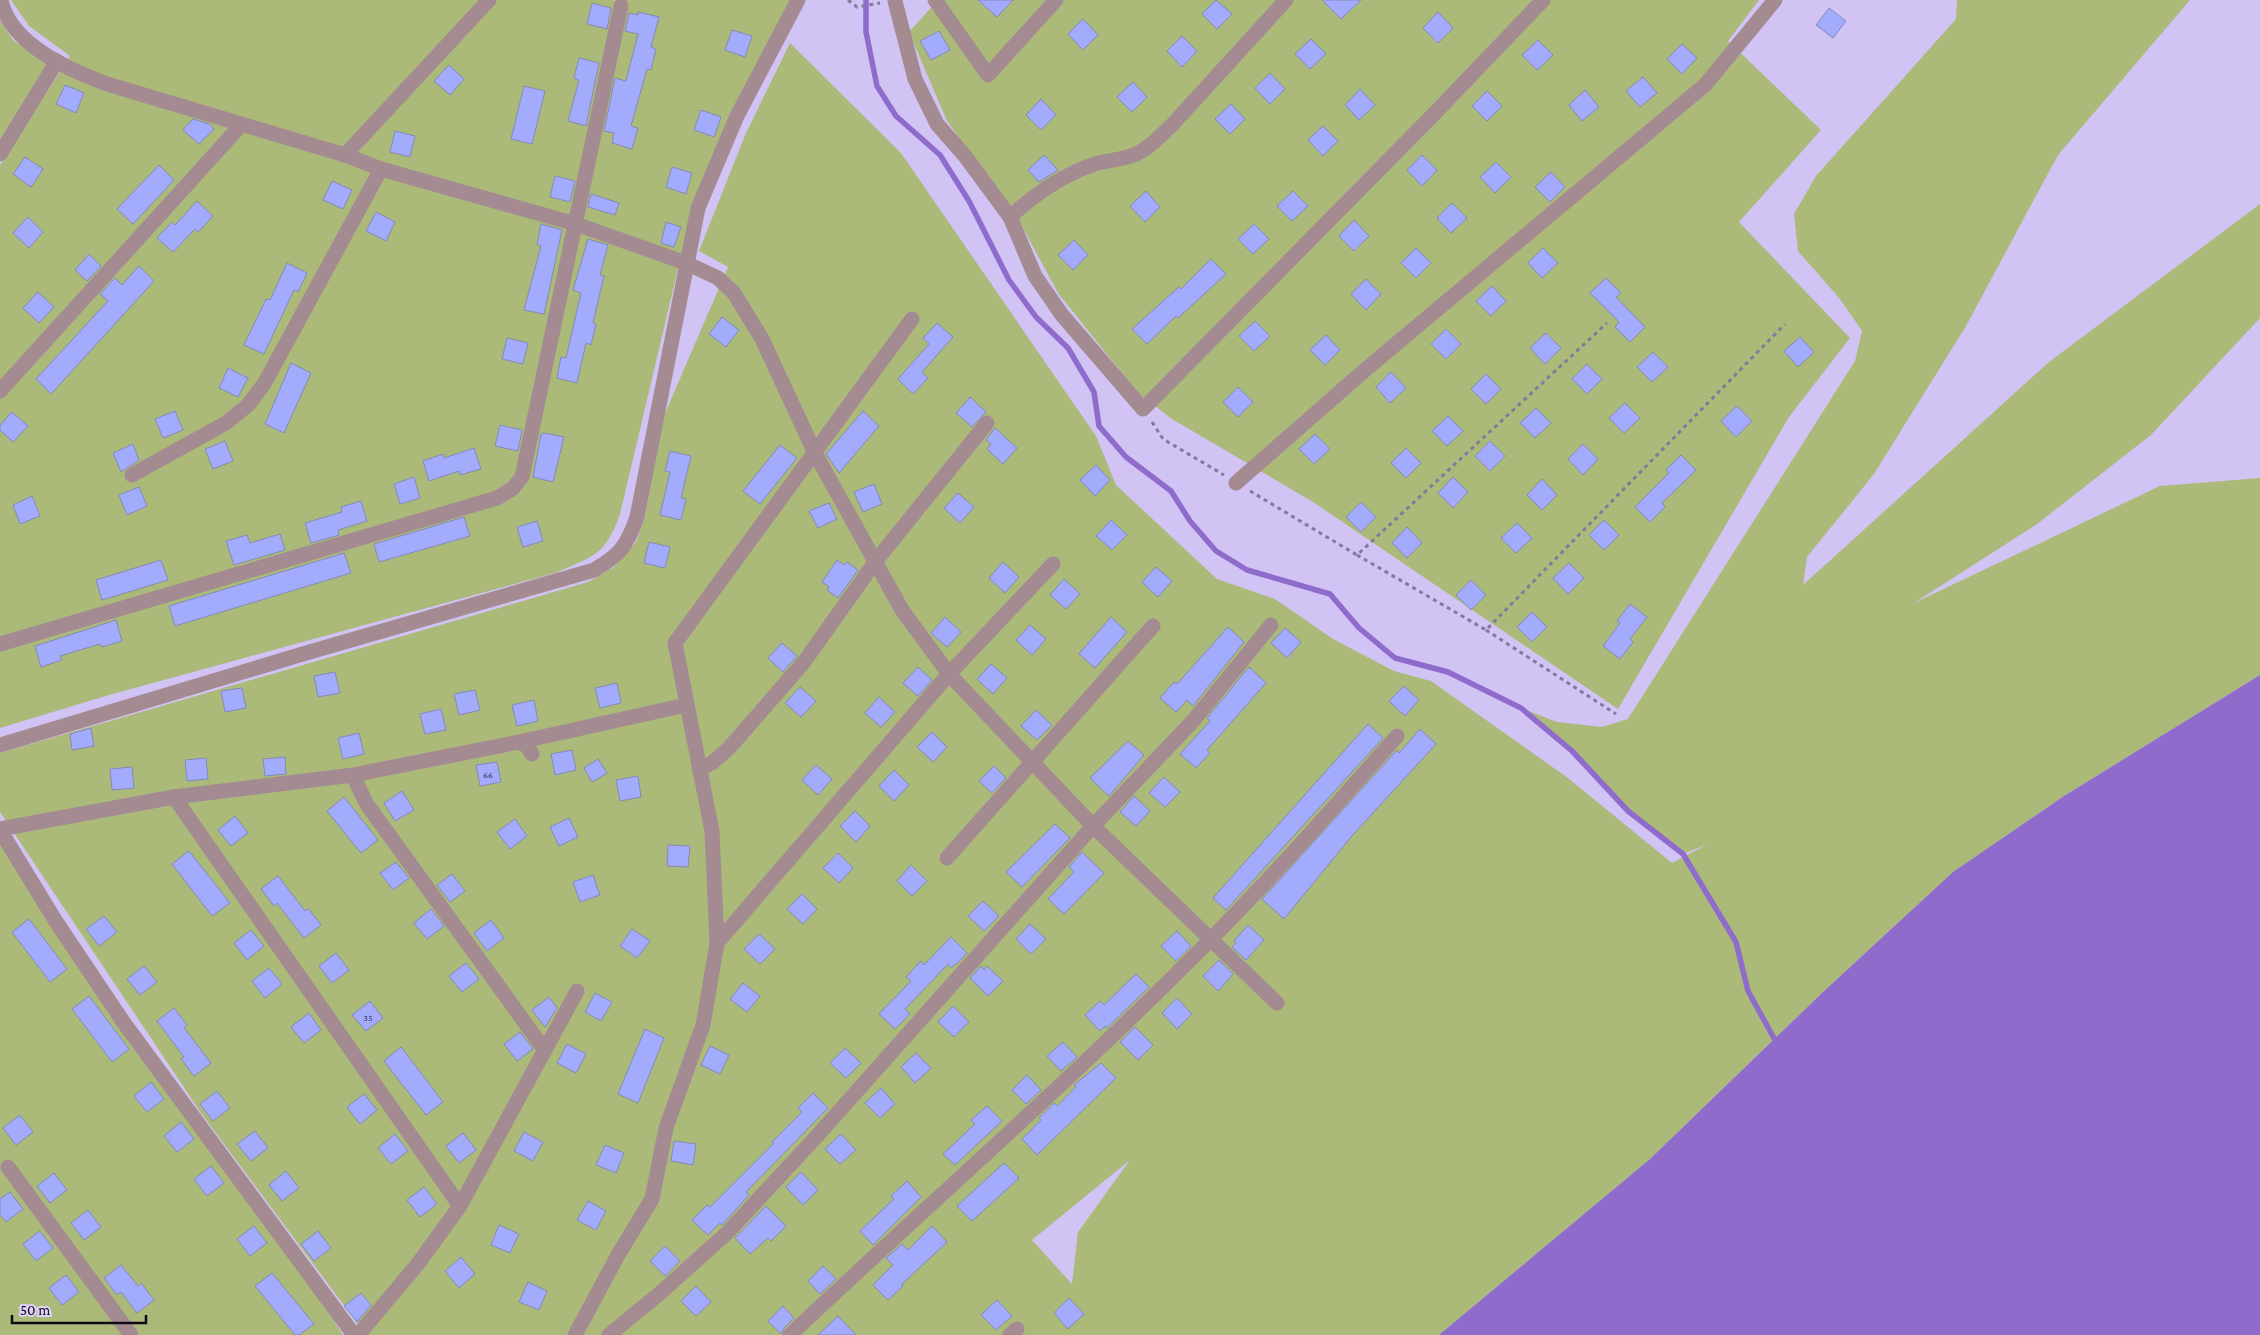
<svg xmlns="http://www.w3.org/2000/svg" width="2260" height="1335" font-family="'Crimson Pro',serif">
<style>
.green{fill:#abba79;fill-rule:evenodd}
.water{fill:#8f6bcc}
.lines{fill:none;stroke-linecap:round;stroke-linejoin:round}
.stream{stroke:#8f6bcc;stroke-width:5.5}
.building{fill:#a3abfd;stroke:#8389b8}
.path{stroke:#84799d;stroke-width:3;stroke-dasharray:4 4;stroke-linecap:butt}
.minor{stroke:#a48b92;stroke-width:15}
.labels{text-anchor:middle;dominant-baseline:central;stroke-width:5;stroke-linejoin:round;paint-order:stroke}
.number-label{font-size:10px;fill:#333152}
</style>
<rect width="100%" height="100%" fill="#d2c3f5"/>
<!-- green -->
<g class="green">
<path d="M 11,0 L 790,0 L 686,235 L 620,514 C 605,556 594,556 555,573 L 109,695 L 0,728 L 0,165 L 70,56 L 29,26 Z"/>
<polygon points="938,0 1759,0 1728,41 1821,130 1739,222 1850,338 1789,417 1618,709 1313,502 1172,419 1138,393 1058,293 1022,226 947,121 909,32"/>
<path d="M 1957,0 L 2190,0 L 2058,155 L 1966,326 L 1874,474 L 1807,557 L 1803,585 L 2049,362 L 2260,204 L 2260,318 L 2151,435 L 2037,524 L 1914,603 L 2160,486 L 2260,478 L 2260,675 L 2064,796 L 1953,872 L 1822,993 L 1650,1159 L 1439,1335 L 366,1335 L 201,1113 L 0,812 L 0,753 L 588,582 L 614,567 L 636,542 L 645,517 L 663,418 L 728,267 L 699,251 L 746,133 L 790,43 L 901,153 L 1096,436 L 1116,485 L 1217,579 L 1275,599 L 1333,639 L 1394,671 L 1431,681 L 1568,778 L 1672,863 L 1708,844 L 1683,854 L 1628,811 L 1572,751 L 1521,708 L 1557,722 L 1602,727 L 1628,719 L 1855,361 L 1862,331 L 1840,299 L 1798,251 L 1794,214 L 1816,176 L 1956,19 ZM 1130,1160 L 1078,1232 L 1072,1284 L 1032,1240 Z"/>
<polygon points="0,20 13,40 49,63 0,145"/>
<polygon points="0,837 312,1287 343,1335 0,1335"/>
</g>
<!-- water -->
<polygon class="water" points="2260,675 2260,1335 1439,1335 1650,1159 1822,993 1953,872 2064,796"/>
<g class="lines">
<!-- stream -->
<polyline class="stream" points="866,0 866,32 877,86 896,116 940,155 969,201 1009,280 1036,317 1068,348 1094,392 1099,426 1126,457 1171,491 1190,521 1216,551 1247,570 1330,594 1359,628 1395,658 1448,672 1521,708 1572,751 1628,811 1683,854 1736,942 1748,991 1775,1040 1775,1047"/>
</g>
<!-- building -->
<g class="building">
<polygon points="978,0 1013,0 997,17"/>
<polygon points="1216,0 1232,14 1217,29 1202,14"/>
<polygon points="1322,0 1361,0 1341,19"/>
<polygon points="592,3 611,8 607,29 587,24"/>
<polygon points="1829,8 1846,21 1833,38 1816,25"/>
<polygon points="638,12 659,17 651,47 656,49 651,70 647,69 631,126 638,128 632,149 612,143 614,133 604,131 615,78 626,81 638,34 625,31 629,13 638,15"/>
<polygon points="1438,12 1453,28 1438,43 1423,28"/>
<polygon points="1083,19 1098,35 1083,50 1068,34"/>
<polygon points="732,30 752,36 745,57 725,50"/>
<polygon points="939,31 950,50 931,60 920,41"/>
<polygon points="1182,36 1197,51 1182,67 1167,51"/>
<polygon points="1311,39 1326,54 1310,69 1295,54"/>
<polygon points="1538,40 1553,55 1537,70 1522,55"/>
<polygon points="1682,44 1697,58 1682,74 1667,59"/>
<polygon points="579,58 599,63 586,126 568,121 579,80 574,78"/>
<polygon points="449,65 464,79 450,95 434,81"/>
<polygon points="1270,73 1285,89 1270,104 1255,88"/>
<polygon points="1643,77 1657,93 1640,107 1626,91"/>
<polygon points="1133,82 1147,97 1132,112 1117,97"/>
<polygon points="65,85 84,93 76,113 56,104"/>
<polygon points="524,86 545,91 532,144 511,139"/>
<polygon points="1360,89 1375,105 1359,120 1345,105"/>
<polygon points="1585,90 1599,107 1582,121 1569,105"/>
<polygon points="1487,91 1502,106 1487,121 1472,106"/>
<polygon points="1041,99 1056,115 1041,130 1026,115"/>
<polygon points="1231,104 1245,119 1230,134 1215,119"/>
<polygon points="701,110 721,117 714,137 694,130"/>
<polygon points="193,119 209,124 214,129 199,144 183,130"/>
<polygon points="1323,126 1338,141 1323,156 1308,140"/>
<polygon points="395,131 415,136 410,157 390,152"/>
<polygon points="1044,155 1058,170 1039,182 1028,170"/>
<polygon points="1422,155 1437,170 1422,186 1407,170"/>
<polygon points="25,157 43,169 31,187 13,174"/>
<polygon points="1496,162 1511,177 1495,193 1480,177"/>
<polygon points="159,165 174,180 133,224 117,209"/>
<polygon points="672,167 692,173 686,194 666,187"/>
<polygon points="1551,172 1565,187 1550,202 1535,187"/>
<polygon points="555,176 575,181 570,202 550,197"/>
<polygon points="332,181 352,190 343,209 323,200"/>
<polygon points="1146,191 1160,207 1145,222 1130,206"/>
<polygon points="1293,191 1308,206 1292,221 1277,206"/>
<polygon points="591,194 619,203 615,215 588,207"/>
<polygon points="197,201 213,216 198,232 195,229 173,252 157,238 172,222 175,225"/>
<polygon points="1452,203 1467,218 1451,233 1437,218"/>
<polygon points="376,212 395,222 386,241 366,231"/>
<polygon points="28,217 43,232 29,248 13,233"/>
<polygon points="1354,220 1369,236 1354,251 1339,236"/>
<polygon points="666,222 681,227 674,247 661,243"/>
<polygon points="541,224 562,230 544,314 524,310 541,246 537,245"/>
<polygon points="1254,224 1269,239 1253,254 1238,239"/>
<polygon points="588,239 608,245 600,275 604,276 593,323 596,324 591,345 586,343 577,383 557,378 561,357 566,358 581,293 573,290"/>
<polygon points="1074,240 1088,255 1073,270 1058,255"/>
<polygon points="1416,248 1431,263 1416,278 1401,263"/>
<polygon points="1543,248 1558,263 1542,278 1528,263"/>
<polygon points="89,254 101,266 87,281 75,270"/>
<polygon points="1211,259 1226,274 1178,318 1176,316 1147,344 1132,329 1179,287 1181,289"/>
<polygon points="287,263 307,273 298,292 294,290 264,354 244,345 266,299 270,300"/>
<polygon points="139,266 154,281 51,394 36,379 108,301 100,294 115,278 122,285"/>
<polygon points="1606,278 1621,293 1616,297 1645,327 1630,342 1615,327 1619,322 1590,293"/>
<polygon points="1366,279 1381,294 1366,310 1351,294"/>
<polygon points="1492,286 1506,301 1491,316 1476,301"/>
<polygon points="38,292 54,307 39,323 23,308"/>
<polygon points="722,317 739,330 726,347 709,334"/>
<polygon points="1255,321 1270,336 1254,351 1239,336"/>
<polygon points="937,323 953,337 922,372 928,378 913,394 898,379 929,344 923,338"/>
<polygon points="1446,329 1461,344 1446,359 1431,344"/>
<polygon points="1546,333 1561,348 1545,364 1530,348"/>
<polygon points="1326,335 1340,350 1325,365 1310,350"/>
<polygon points="1800,337 1814,352 1798,367 1784,351"/>
<polygon points="507,338 528,343 523,364 502,359"/>
<polygon points="1653,352 1668,367 1652,382 1637,367"/>
<polygon points="291,363 311,373 284,433 265,424"/>
<polygon points="1587,364 1602,379 1587,394 1572,379"/>
<polygon points="228,368 248,378 238,397 219,388"/>
<polygon points="1391,372 1406,388 1390,403 1376,387"/>
<polygon points="1486,374 1501,389 1486,404 1471,389"/>
<polygon points="1238,387 1253,402 1238,417 1223,402"/>
<polygon points="970,397 986,412 972,427 956,413"/>
<polygon points="1625,403 1640,418 1624,433 1609,418"/>
<polygon points="1737,406 1752,421 1736,437 1721,421"/>
<polygon points="1536,408 1551,423 1535,438 1520,423"/>
<polygon points="175,411 183,430 163,438 155,419"/>
<polygon points="863,411 879,426 839,473 826,454"/>
<polygon points="12,412 28,426 13,442 0,430 0,425"/>
<polygon points="1448,416 1463,431 1447,446 1432,431"/>
<polygon points="500,425 522,430 518,451 495,446"/>
<polygon points="995,428 1017,448 1003,464 987,449 991,444 986,440"/>
<polygon points="544,433 564,437 553,482 533,477 541,434"/>
<polygon points="1315,434 1330,449 1314,464 1299,449"/>
<polygon points="225,441 233,461 213,469 205,449"/>
<polygon points="1490,441 1505,456 1490,471 1475,456"/>
<polygon points="133,444 139,460 121,472 113,453"/>
<polygon points="1583,444 1598,459 1583,475 1568,459"/>
<polygon points="780,445 797,458 760,504 743,491"/>
<polygon points="474,448 481,469 460,475 459,471 429,481 423,461 443,454 444,458"/>
<polygon points="1406,448 1421,463 1406,478 1391,463"/>
<polygon points="670,451 691,456 681,498 686,499 681,520 660,515 670,472 665,471"/>
<polygon points="1681,455 1696,470 1662,503 1665,507 1650,522 1635,507 1669,473 1666,470"/>
<polygon points="1096,465 1110,480 1095,496 1080,480"/>
<polygon points="414,477 420,498 400,504 394,484"/>
<polygon points="1453,477 1468,492 1453,508 1438,493"/>
<polygon points="1542,479 1557,495 1542,510 1527,495"/>
<polygon points="874,484 882,504 863,512 854,492"/>
<polygon points="139,487 147,506 127,515 119,495"/>
<polygon points="958,493 974,507 960,523 944,508"/>
<polygon points="32,496 40,516 20,524 13,505"/>
<polygon points="361,501 367,521 338,530 339,535 311,543 305,523 342,512 341,507"/>
<polygon points="1361,502 1376,517 1361,532 1346,517"/>
<polygon points="829,503 837,519 818,528 809,511"/>
<polygon points="464,517 470,536 379,562 374,544"/>
<polygon points="1111,520 1127,535 1112,550 1096,536"/>
<polygon points="1604,520 1619,535 1604,550 1589,535"/>
<polygon points="537,521 543,541 523,547 517,527"/>
<polygon points="1517,523 1532,538 1516,553 1501,538"/>
<polygon points="1407,527 1422,543 1407,558 1392,543"/>
<polygon points="280,534 285,550 234,565 226,541 247,535 250,543"/>
<polygon points="649,542 670,547 665,568 644,563"/>
<polygon points="344,553 351,573 175,626 169,606"/>
<polygon points="161,560 168,580 102,600 96,580"/>
<polygon points="837,560 844,565 847,562 858,570 838,598 827,590 829,587 822,582"/>
<polygon points="1003,562 1019,577 1005,593 989,578"/>
<polygon points="1569,563 1584,578 1568,594 1553,578"/>
<polygon points="1156,567 1172,581 1158,597 1142,582"/>
<polygon points="1064,579 1080,594 1066,609 1050,595"/>
<polygon points="1471,580 1486,595 1471,610 1456,595"/>
<polygon points="1630,604 1647,617 1630,639 1633,642 1620,659 1603,646 1620,623 1617,621"/>
<polygon points="1532,612 1547,627 1532,642 1517,627"/>
<polygon points="945,617 961,632 947,647 931,633"/>
<polygon points="1111,617 1127,632 1095,668 1079,654"/>
<polygon points="116,620 122,641 102,647 100,644 60,656 62,660 41,667 35,646"/>
<polygon points="1030,625 1046,639 1032,655 1016,640"/>
<polygon points="1228,627 1244,642 1193,706 1187,700 1176,712 1160,698 1174,682 1177,684"/>
<polygon points="1285,628 1301,642 1287,658 1271,643"/>
<polygon points="782,643 797,656 783,672 768,658"/>
<polygon points="991,664 1007,678 993,694 977,679"/>
<polygon points="918,667 932,680 918,696 903,683"/>
<polygon points="1249,667 1266,683 1207,750 1210,753 1196,768 1180,754 1210,721 1207,718"/>
<polygon points="335,672 340,693 318,697 314,676"/>
<polygon points="617,683 621,703 600,708 595,688"/>
<polygon points="1404,686 1419,700 1405,716 1389,701"/>
<polygon points="800,687 816,701 801,717 785,703"/>
<polygon points="242,688 246,708 225,712 221,691"/>
<polygon points="475,690 480,710 459,715 454,694"/>
<polygon points="879,697 895,712 881,727 865,713"/>
<polygon points="534,700 538,721 517,726 512,705"/>
<polygon points="441,709 446,730 425,734 420,714"/>
<polygon points="1036,710 1052,725 1037,740 1021,726"/>
<polygon points="1368,724 1383,738 1226,910 1213,898"/>
<polygon points="91,728 94,746 72,750 70,734"/>
<polygon points="1420,729 1436,744 1351,837 1284,919 1262,899 1397,750 1399,753"/>
<polygon points="932,732 947,747 933,762 917,747"/>
<polygon points="359,733 364,754 343,759 338,738"/>
<polygon points="1128,741 1144,755 1109,796 1090,778"/>
<polygon points="572,750 576,770 555,775 551,754"/>
<polygon points="285,757 286,774 265,776 263,759"/>
<polygon points="206,758 208,779 187,781 185,760"/>
<polygon points="598,759 607,773 592,782 584,768"/>
<polygon points="497,762 501,782 480,786 476,765"/>
<polygon points="816,765 832,779 818,795 802,780"/>
<polygon points="994,766 1006,778 992,793 979,781"/>
<polygon points="132,767 134,788 112,790 110,769"/>
<polygon points="894,770 909,785 894,801 879,786"/>
<polygon points="638,776 641,797 620,801 616,780"/>
<polygon points="1164,777 1180,792 1165,807 1149,793"/>
<polygon points="402,791 414,810 395,821 384,803"/>
<polygon points="1134,796 1150,811 1136,826 1120,812"/>
<polygon points="344,797 378,840 361,853 327,811"/>
<polygon points="855,811 870,826 856,842 840,826"/>
<polygon points="235,816 248,833 231,846 218,830"/>
<polygon points="569,818 578,837 559,846 550,827"/>
<polygon points="515,819 527,836 510,849 497,832"/>
<polygon points="1055,824 1070,838 1022,887 1006,872"/>
<polygon points="668,845 690,846 688,867 667,866"/>
<polygon points="189,851 230,903 212,916 172,864"/>
<polygon points="1082,852 1104,873 1064,914 1048,899 1074,872 1069,867"/>
<polygon points="838,853 853,868 839,883 823,868"/>
<polygon points="396,862 409,878 393,890 380,873"/>
<polygon points="911,865 927,881 912,896 897,881"/>
<polygon points="452,874 465,891 450,902 437,885"/>
<polygon points="593,875 600,895 580,902 573,882"/>
<polygon points="278,876 305,911 308,908 321,925 304,938 277,903 274,906 261,889"/>
<polygon points="802,894 817,909 803,924 787,909"/>
<polygon points="983,901 999,916 984,931 968,916"/>
<polygon points="431,909 444,926 427,939 414,923"/>
<polygon points="104,916 117,932 99,946 86,929"/>
<polygon points="29,919 67,969 50,982 12,932"/>
<polygon points="491,920 504,938 487,951 474,933"/>
<polygon points="1030,924 1046,939 1031,954 1016,939"/>
<polygon points="1248,925 1264,940 1246,960 1232,947 1236,943 1234,941"/>
<polygon points="632,929 650,941 637,958 620,946"/>
<polygon points="251,930 264,946 247,960 234,943"/>
<polygon points="1177,931 1191,946 1176,961 1161,946"/>
<polygon points="759,934 775,949 760,964 744,949"/>
<polygon points="951,937 967,953 956,965 955,964 951,968 948,964 905,1009 910,1014 895,1029 879,1014 911,981 906,977 921,961 924,965"/>
<polygon points="336,953 349,970 332,983 319,966"/>
<polygon points="1219,960 1233,974 1218,991 1203,976"/>
<polygon points="466,963 479,979 462,992 449,976"/>
<polygon points="144,966 157,982 140,995 127,979"/>
<polygon points="981,966 984,970 987,966 1003,981 988,996 970,978"/>
<polygon points="269,968 282,984 265,998 252,981"/>
<polygon points="1136,974 1149,987 1107,1028 1105,1026 1100,1031 1085,1015 1100,1001 1104,1005"/>
<polygon points="743,983 760,996 747,1012 730,999"/>
<polygon points="595,993 612,1002 601,1021 585,1012"/>
<polygon points="89,996 129,1049 112,1062 72,1009"/>
<polygon points="549,997 557,1008 545,1027 532,1010"/>
<polygon points="1177,998 1192,1014 1177,1029 1162,1013"/>
<polygon points="370,1001 383,1018 366,1031 352,1015"/>
<polygon points="953,1006 969,1022 954,1037 938,1022"/>
<polygon points="174,1008 187,1025 184,1028 211,1063 194,1076 181,1059 184,1057 157,1021"/>
<polygon points="309,1013 321,1030 304,1043 291,1027"/>
<polygon points="1135,1027 1153,1045 1138,1060 1120,1042"/>
<polygon points="645,1029 664,1038 638,1103 618,1094"/>
<polygon points="520,1032 533,1049 517,1061 504,1044"/>
<polygon points="1063,1042 1077,1057 1061,1071 1047,1056"/>
<polygon points="567,1044 586,1054 576,1073 557,1063"/>
<polygon points="710,1046 729,1055 720,1074 701,1065"/>
<polygon points="401,1047 443,1102 426,1115 384,1061"/>
<polygon points="845,1048 861,1063 846,1078 830,1063"/>
<polygon points="916,1053 931,1068 915,1083 901,1067"/>
<polygon points="1101,1063 1116,1078 1037,1155 1022,1139 1041,1120 1039,1118 1054,1103 1057,1106 1076,1087 1074,1085"/>
<polygon points="1027,1075 1041,1090 1026,1104 1012,1090"/>
<polygon points="151,1082 164,1099 147,1112 134,1096"/>
<polygon points="881,1088 895,1104 880,1118 865,1103"/>
<polygon points="217,1091 230,1108 213,1121 200,1104"/>
<polygon points="813,1093 828,1108 746,1192 749,1195 722,1225 720,1223 708,1235 692,1220 707,1205 710,1207 773,1144 772,1142 802,1112 798,1108"/>
<polygon points="364,1094 377,1110 360,1124 347,1107"/>
<polygon points="987,1106 1002,1121 955,1165 943,1154 975,1124 971,1120"/>
<polygon points="20,1115 33,1132 16,1145 3,1128"/>
<polygon points="181,1122 194,1139 177,1152 164,1136"/>
<polygon points="255,1131 268,1148 251,1161 237,1144"/>
<polygon points="524,1132 543,1142 533,1161 514,1151"/>
<polygon points="463,1133 476,1150 459,1163 446,1146"/>
<polygon points="395,1134 408,1151 391,1164 378,1148"/>
<polygon points="841,1134 856,1150 840,1164 825,1149"/>
<polygon points="674,1141 696,1144 693,1165 671,1161"/>
<polygon points="605,1145 624,1153 616,1173 596,1165"/>
<polygon points="1004,1163 1019,1178 972,1221 957,1206"/>
<polygon points="211,1166 224,1183 207,1196 194,1179"/>
<polygon points="286,1171 299,1188 282,1201 269,1185"/>
<polygon points="801,1172 818,1190 803,1205 786,1187"/>
<polygon points="54,1173 67,1190 50,1203 37,1186"/>
<polygon points="907,1181 921,1197 873,1245 860,1231 894,1199 891,1196"/>
<polygon points="424,1187 437,1204 420,1217 407,1200"/>
<polygon points="10,1192 23,1209 6,1222 0,1215 0,1199"/>
<polygon points="588,1201 606,1211 596,1230 577,1220"/>
<polygon points="766,1206 786,1226 771,1241 768,1238 750,1254 735,1238"/>
<polygon points="88,1210 101,1227 84,1240 71,1223"/>
<polygon points="499,1225 519,1234 510,1253 491,1245"/>
<polygon points="254,1226 267,1243 250,1256 237,1239"/>
<polygon points="932,1226 947,1242 902,1284 903,1286 888,1300 873,1285 893,1265 886,1258 902,1244 908,1250"/>
<polygon points="40,1231 53,1248 36,1261 23,1244"/>
<polygon points="318,1231 331,1248 314,1261 301,1244"/>
<polygon points="665,1246 680,1261 665,1276 650,1261"/>
<polygon points="461,1257 475,1274 459,1288 445,1271"/>
<polygon points="121,1265 138,1286 141,1283 154,1300 137,1313 121,1292 117,1295 104,1278"/>
<polygon points="823,1266 836,1279 820,1294 808,1281"/>
<polygon points="272,1273 314,1324 299,1335 295,1335 255,1286"/>
<polygon points="66,1275 79,1292 62,1305 49,1288"/>
<polygon points="528,1282 547,1291 539,1310 519,1302"/>
<polygon points="696,1286 711,1302 696,1316 681,1301"/>
<polygon points="361,1293 371,1305 357,1322 344,1306"/>
<polygon points="1069,1298 1084,1314 1068,1329 1054,1313"/>
<polygon points="997,1300 1012,1316 996,1330 981,1315"/>
<polygon points="783,1306 794,1318 784,1328 781,1334 768,1321"/>
<polygon points="838,1316 856,1335 818,1335"/>
</g>
<g class="lines">
<!-- path -->
<g class="path">
<polyline points="848,0 857,7 880,3"/>
<polyline points="1152,422 1163,439 1224,475"/>
<polyline points="1250,491 1357,555 1607,323"/>
<polyline points="1357,555 1486,630 1785,324"/>
<polyline points="1486,630 1616,714"/>
</g>
<!-- minor -->
<g class="minor">
<path d="M 1,0 C 10,44 69,70 107,84 L 345,155 L 381,169 L 576,224 L 686,263 L 718,278 L 734,293 L 762,339 L 815,453 L 902,610 L 949,674 L 1093,826 L 1277,1003"/>
<polyline points="935,0 988,75 1056,0"/>
<polyline points="895,1 915,79 937,124 965,156 1010,217 1035,276 1062,315 1143,409 1435,113 1543,0"/>
<polyline points="0,154 57,61"/>
<polyline points="345,155 489,0"/>
<path d="M 1010,217 C 1035,194 1062,175 1095,164 C 1108,160 1123,160 1136,154 C 1150,148 1161,135 1172,125 L 1286,0"/>
<polyline points="0,391 242,124"/>
<polyline points="132,475 226,423 248,405 264,384 381,169"/>
<polyline points="1236,483 1365,370 1705,85 1775,0"/>
<polyline points="0,644 497,498 512,489 522,477 621,6"/>
<polyline points="519,742 686,705"/>
<path d="M 0,745 L 306,653 L 594,570 C 620,555 627,546 637,517 L 698,208 L 737,116 L 798,0"/>
<polyline points="699,769 712,763 730,747 804,662 875,562 987,423"/>
<polyline points="353,775 366,803 544,1049"/>
<polyline points="174,797 460,1206"/>
<polyline points="0,829 174,797 353,775 519,742 527,746 532,754"/>
<polyline points="0,830 55,920 124,1023 354,1335"/>
<polyline points="947,858 1153,626"/>
<polyline points="717,943 949,674 1053,564"/>
<polyline points="8,1167 131,1335"/>
<polyline points="358,1335 417,1265 460,1206 577,991"/>
<polyline points="575,1335 618,1255 652,1199 666,1128 703,1025 717,943 712,831 675,643 912,319"/>
<polyline points="609,1335 659,1294 727,1233 817,1136 1093,826 1193,721 1271,625"/>
<path d="M 790,1335 C 930,1203 1076,1076 1212,938 C 1276,873 1336,805 1397,736"/>
<polyline points="1010,1335 1017,1329"/>
</g>
</g>
<g class="labels">
<!-- number labels -->
<g class="number-label">
<text x="488" y="774">66</text>
<text x="368" y="1017">35</text>
</g>
</g>
<!-- scale -->
<path d="M12 1315v8h134v-8" fill="none" stroke="#0e0819" stroke-width="2.5"/>
<text x="20" y="1315" font-size="15" fill="#0e0819" stroke="#ded2fa" stroke-width="4" paint-order="stroke">50 m</text>
</svg>
